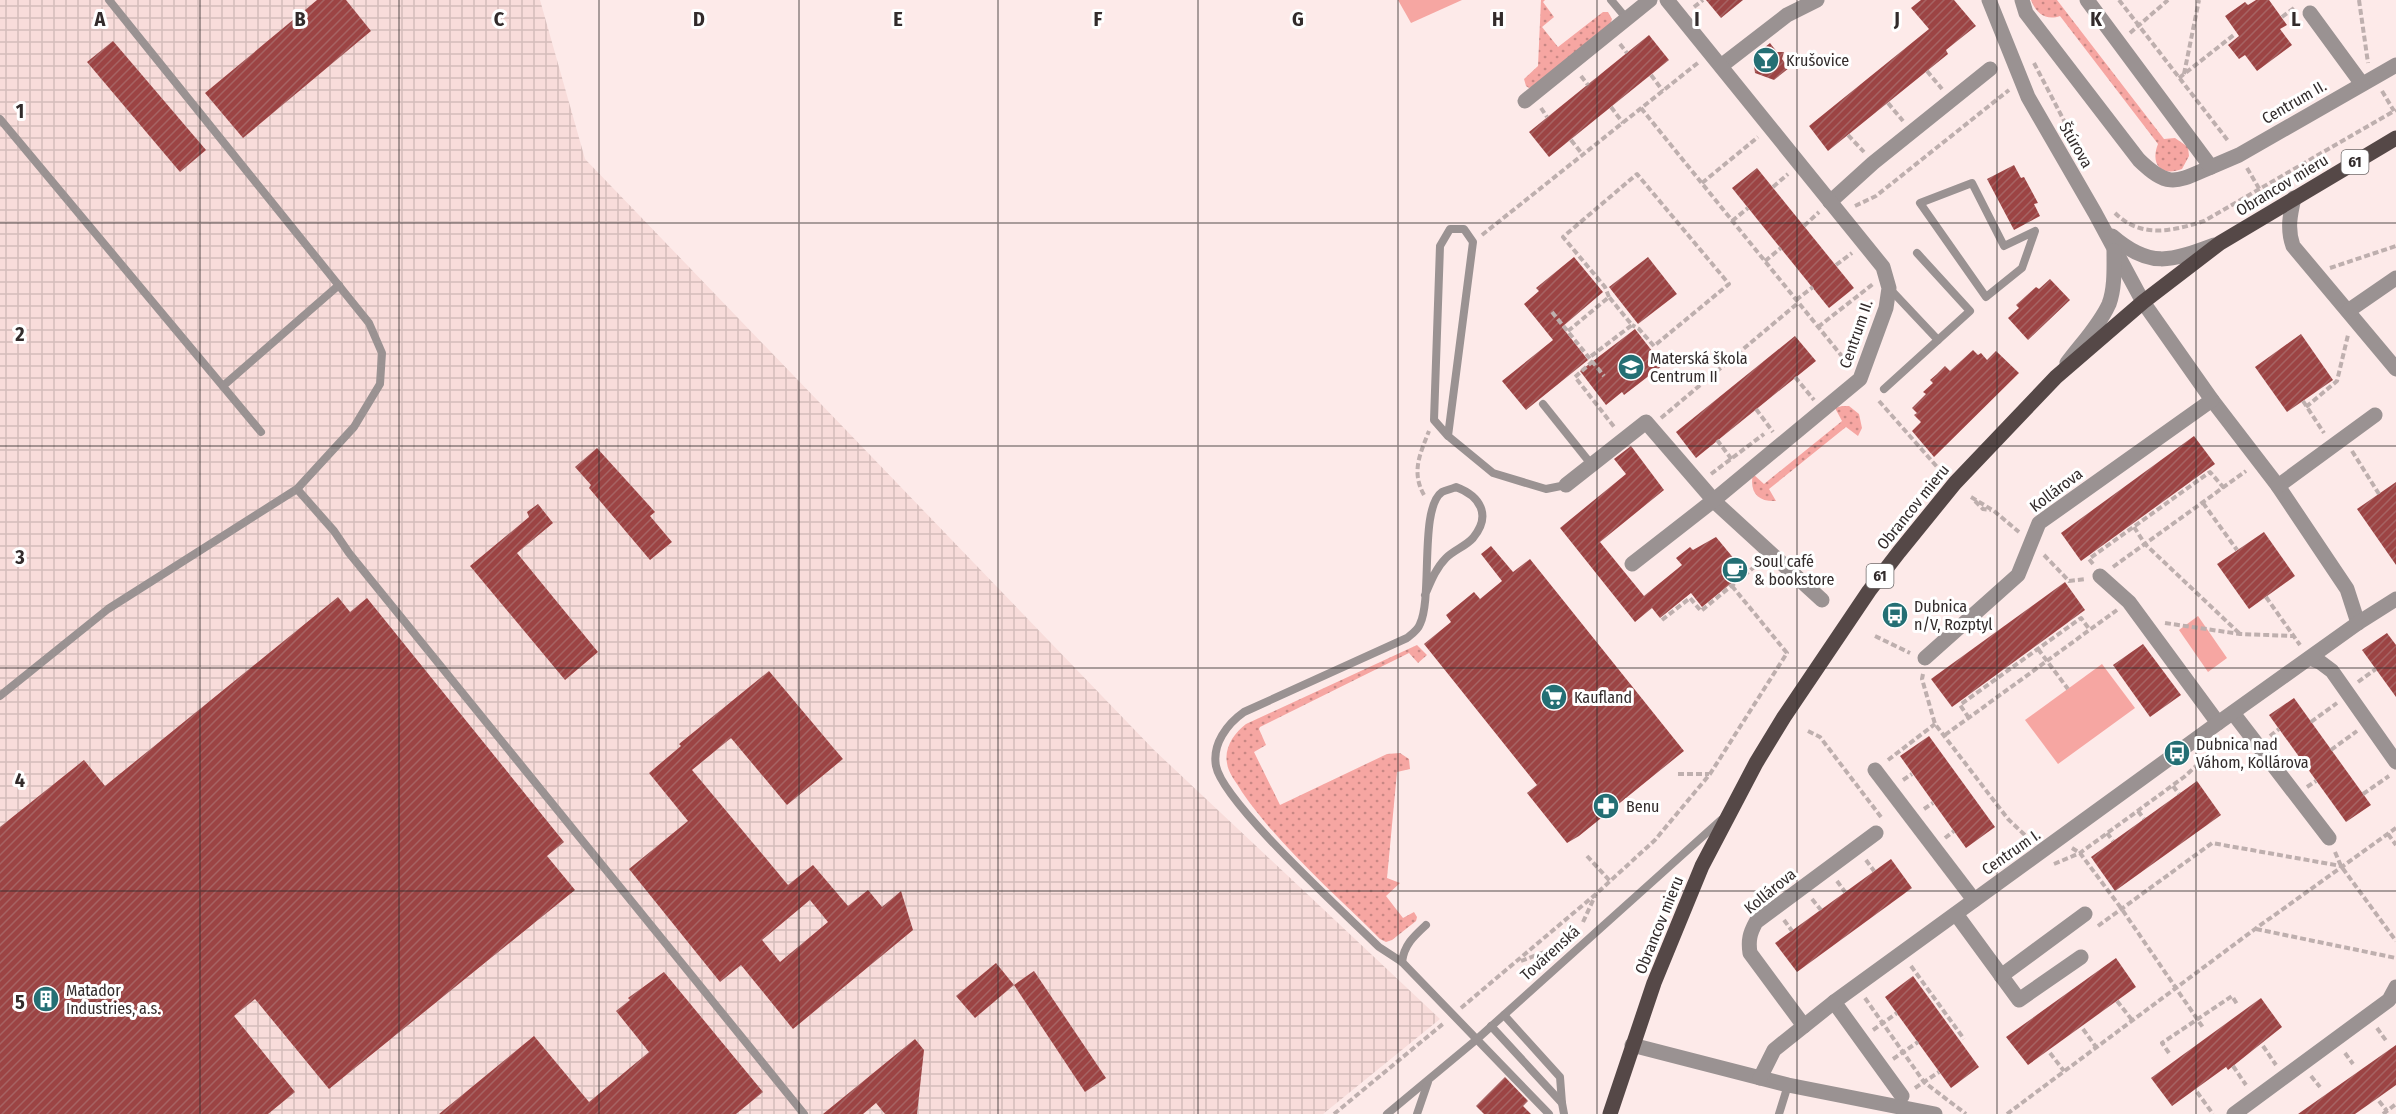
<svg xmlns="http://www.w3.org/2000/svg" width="2396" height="1114" font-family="'Fira Sans Condensed',sans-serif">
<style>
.industrial{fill:url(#industrial-grid)}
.grass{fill:url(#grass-dots)}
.garden{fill:#f6a6a2}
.building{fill:url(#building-hatch);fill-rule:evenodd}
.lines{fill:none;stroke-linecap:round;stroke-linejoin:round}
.path{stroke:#beafae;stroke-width:4;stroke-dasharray:6 3;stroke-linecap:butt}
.lane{stroke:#9a9292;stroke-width:8}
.street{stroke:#9a9292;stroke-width:15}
.primary{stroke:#554847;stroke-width:15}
.grid{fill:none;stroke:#322b2b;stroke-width:1.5;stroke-opacity:0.55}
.labels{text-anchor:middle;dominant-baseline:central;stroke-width:6;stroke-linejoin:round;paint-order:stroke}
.shield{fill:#fff;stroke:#706b6b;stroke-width:1.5}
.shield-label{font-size:15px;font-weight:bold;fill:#322b2b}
.poi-label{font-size:16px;fill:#322b2b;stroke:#fff;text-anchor:start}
.street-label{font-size:16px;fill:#322b2b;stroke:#fff}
.grid-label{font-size:20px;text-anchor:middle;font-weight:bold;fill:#322b2b;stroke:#fff;stroke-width:6;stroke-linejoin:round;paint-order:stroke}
</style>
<defs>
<pattern id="industrial-grid" width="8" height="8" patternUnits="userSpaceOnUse" patternTransform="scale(1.5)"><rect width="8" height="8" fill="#f8dcda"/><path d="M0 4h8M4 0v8" fill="none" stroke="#d5bdbb"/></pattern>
<pattern id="grass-dots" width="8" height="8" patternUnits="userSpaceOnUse" patternTransform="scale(1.5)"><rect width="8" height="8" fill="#f6a6a2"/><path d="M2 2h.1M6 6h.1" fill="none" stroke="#c88784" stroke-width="1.8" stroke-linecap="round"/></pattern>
<pattern id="building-hatch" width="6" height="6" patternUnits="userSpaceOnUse" patternTransform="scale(1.5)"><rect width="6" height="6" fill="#9c4444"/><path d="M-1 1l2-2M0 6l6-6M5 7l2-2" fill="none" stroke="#a66363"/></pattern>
</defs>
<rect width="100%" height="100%" fill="#fdeae9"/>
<!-- industrial -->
<polygon class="industrial" points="0,0 540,0 585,159 1154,750 1440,1019 1323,1114 0,1114"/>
<!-- grass -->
<g class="grass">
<polygon points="1541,0 1545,0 1543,2 1554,17 1542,27 1558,47 1603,12 1608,12 1612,19 1610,25 1533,87 1529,88 1526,86 1524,79 1538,66"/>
<path d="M 2031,0 L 2057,0 L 2164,139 L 2175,138 L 2188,147 L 2189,156 L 2182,169 C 2161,177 2150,164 2158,144 L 2060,16 C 2046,21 2036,13 2031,0 Z"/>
<path d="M 1842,406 L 1849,406 L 1859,414 L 1862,428 L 1858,436 L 1846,427 L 1769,489 L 1776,501 C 1758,502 1749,492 1753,474 L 1764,484 L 1842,421 L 1835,408 Z"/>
<path d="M 1417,645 L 1427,655 L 1418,663 L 1409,653 L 1260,727 L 1259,729 L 1266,745 L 1254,752 L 1280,805 L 1387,754 L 1400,753 L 1409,759 L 1410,769 L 1397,772 L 1387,878 L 1400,883 L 1386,896 L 1403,918 L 1414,912 L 1417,917 L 1416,921 L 1392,940 L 1386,942 L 1380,939 C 1333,892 1280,847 1242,792 C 1237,783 1228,773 1227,763 C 1224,748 1234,733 1246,724 Z"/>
</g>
<!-- garden -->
<g class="garden">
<polygon points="1398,0 1462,0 1411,23"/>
<polygon points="2198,616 2227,658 2208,672 2179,630"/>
<polygon points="2102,664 2135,708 2058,764 2025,720"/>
</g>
<!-- building -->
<g class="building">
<polygon points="317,0 346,0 371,31 243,138 205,93"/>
<polygon points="1706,0 1743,0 1721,18"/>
<polygon points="1921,0 1954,0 1976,26 1946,50 1948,54 1828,151 1809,126 1929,29 1911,8"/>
<polygon points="2256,0 2269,0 2287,25 2280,29 2292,45 2257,71 2245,55 2239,59 2228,45 2239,36 2225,16 2245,2 2248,5"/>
<polygon points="1649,35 1669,60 1549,157 1529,132"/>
<polygon points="113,41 206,150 180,172 87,62"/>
<polygon points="1770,43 1777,52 1784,52 1782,59 1789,68 1774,80 1755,73 1753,57"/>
<polygon points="2014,165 2021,178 2024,177 2038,203 2034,204 2040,216 2014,230 1987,179"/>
<polygon points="1757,168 1854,288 1829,308 1732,188"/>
<polygon points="1574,257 1603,292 1562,327 1588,360 1526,410 1502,381 1553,340 1524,304 1539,291 1536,288"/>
<polygon points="1648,257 1677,294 1638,324 1609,287"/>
<polygon points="2050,279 2070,300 2028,340 2008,318 2019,308 2016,305 2036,287 2039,289"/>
<polygon points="1635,329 1663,365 1624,395 1622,392 1606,405 1580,371"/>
<polygon points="2301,334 2333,380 2287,412 2255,367"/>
<polygon points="1795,336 1816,361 1696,458 1676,432"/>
<polygon points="1973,350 1978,355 1981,353 1987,360 1996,351 2019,373 1934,457 1912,431 1921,422 1914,415 1917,413 1912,408 1926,394 1923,392 1933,383 1930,380 1937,374 1945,366 1950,371"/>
<polygon points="2194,436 2215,464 2081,561 2061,533"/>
<polygon points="1631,446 1664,490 1600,542 1644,596 1682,565 1676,558 1690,547 1693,550 1716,537 1745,572 1702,607 1691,593 1660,618 1652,608 1635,622 1560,528 1626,474 1614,459"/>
<polygon points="597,448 655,512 650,516 672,542 650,560 589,488 591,485 575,467"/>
<polygon points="2396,482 2396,565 2357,509"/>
<polygon points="538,504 553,523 517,553 598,652 565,680 470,566 529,517 527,512"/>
<polygon points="2264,532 2295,576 2249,609 2217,564"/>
<polygon points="1491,546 1513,572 1530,559 1684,751 1579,836 1567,843 1527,793 1537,785 1424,644 1451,622 1446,615 1474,592 1480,599 1502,581 1481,554"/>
<polygon points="2065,582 2085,610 1952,707 1931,679"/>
<polygon points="338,597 350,612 367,598 564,842 547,856 575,890 329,1089 255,999 234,1016 295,1092 268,1114 0,1114 0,827 84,760 105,786"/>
<polygon points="2387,633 2396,645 2396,697 2362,650"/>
<polygon points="2143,644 2181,695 2150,717 2113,665"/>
<path d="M 769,671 L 843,759 L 787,805 L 731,738 L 692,770 L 788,885 L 813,865 L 848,906 L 868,890 L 882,907 L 901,891 L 913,930 L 793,1029 L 741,965 L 720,982 L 629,869 L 688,821 L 649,773 L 681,746 L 679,744 ZM 810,900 L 828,922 L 780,962 L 762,940 Z"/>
<polygon points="2294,698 2371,805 2346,822 2269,715"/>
<polygon points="1929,736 1995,827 1966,848 1900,756"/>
<polygon points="2197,781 2221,815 2115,891 2091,857"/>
<polygon points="1891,859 1912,888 1797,972 1775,943"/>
<polygon points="2116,958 2136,987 2028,1065 2006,1037"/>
<polygon points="996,963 1014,985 975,1018 956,996"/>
<polygon points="1034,971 1106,1078 1085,1092 1014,985"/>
<polygon points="664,972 763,1092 736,1114 439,1114 534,1036 589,1102 649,1052 616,1011 630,1000 628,998"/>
<polygon points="1913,976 1979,1067 1951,1088 1885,997"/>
<polygon points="2261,998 2282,1027 2228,1070 2226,1067 2172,1106 2151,1078"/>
<polygon points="915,1039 924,1050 917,1114 885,1114 876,1103 863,1114 823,1114"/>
<polygon points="2396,1045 2396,1085 2375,1100 2355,1114 2298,1114"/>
<polygon points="1505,1077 1528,1101 1523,1106 1531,1114 1484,1114 1476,1106"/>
</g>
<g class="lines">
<!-- path -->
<g class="path">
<polyline points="2119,0 2229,142"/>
<polyline points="2359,0 2368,63"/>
<polyline points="1694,7 1703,0"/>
<polyline points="2282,17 2294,8"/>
<polyline points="2130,33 2168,0"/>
<polyline points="1620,44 1627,53"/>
<polyline points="2034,63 2072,136"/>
<polyline points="1927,71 1942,89"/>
<polyline points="2184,74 2199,0"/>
<polyline points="1651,75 1663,91"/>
<polyline points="1581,76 1588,85"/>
<polyline points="2179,78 2235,34"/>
<polyline points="2382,91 2394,111"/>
<polyline points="1888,103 1903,121"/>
<polyline points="1611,107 1623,123"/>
<polyline points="1541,108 1547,117"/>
<polyline points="1641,108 1849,365"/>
<polyline points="1848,135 1864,152"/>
<polyline points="1571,140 1583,155"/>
<polyline points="2247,168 2260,190"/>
<polyline points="1702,183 1758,137"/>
<polyline points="1773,187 1788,174"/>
<polyline points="1855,206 1876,196 2009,90"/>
<path d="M 2115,213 C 2141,239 2173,231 2204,221 L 2396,110"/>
<polyline points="1732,221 1748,208"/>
<polyline points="1804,226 1819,212"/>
<polyline points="1482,235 1699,62"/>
<polyline points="1765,261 1781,248"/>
<polyline points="1836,265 1852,253"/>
<polyline points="2330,268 2396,246"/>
<polyline points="1609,297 1605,287 1563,237 1637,174 1729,284 1654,346 1639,329 1632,325"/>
<polyline points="1796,300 1813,287"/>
<polyline points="1552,312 1604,376"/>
<polyline points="1818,327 1873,284"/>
<polyline points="1568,331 1609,297 1632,325 1590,357"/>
<polyline points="1593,361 1575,377 1615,428"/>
<polyline points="1795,377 1814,400"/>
<polyline points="1879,401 1938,468"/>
<polyline points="2303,401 2324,433"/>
<polyline points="2306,407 2337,381 2348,335"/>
<polyline points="1756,409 1773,432"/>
<polyline points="1661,418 1798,303"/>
<polyline points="1717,440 1733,461"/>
<polyline points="2352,451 2379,494"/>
<polyline points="1711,474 1764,434"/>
<path d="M 1424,495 C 1411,472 1420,454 1429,431"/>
<polyline points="1971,497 1994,511 2019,532"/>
<polyline points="1975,501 1983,509 1991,510"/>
<polyline points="2203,503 2237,550"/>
<polyline points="2134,527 2145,544 2240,634"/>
<polyline points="2044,555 2069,581 2085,579"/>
<polyline points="2093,564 2089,559 2210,472 2224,488"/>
<polyline points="2113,567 2246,471"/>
<polyline points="2266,597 2300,645"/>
<polyline points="1662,620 1690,598 1701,611 1759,563"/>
<polyline points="2165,623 2240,634 2293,636"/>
<polyline points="1875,636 1910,653"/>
<polyline points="2038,649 2068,689"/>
<polyline points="1923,674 1922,679 1935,724 2008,819 2030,840"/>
<polyline points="2358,682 2376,669"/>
<polyline points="1969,718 1960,705 2081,618 2090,630"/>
<polyline points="2311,722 2337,703"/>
<polyline points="1808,731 1820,737 1881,817"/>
<polyline points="1945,735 2117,610"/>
<polyline points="2270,736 2279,729"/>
<polyline points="2331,750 2357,731"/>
<polyline points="1888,760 1935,724"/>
<polyline points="1678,774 1709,774"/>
<polyline points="1903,780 1912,774"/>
<polyline points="2173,786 2179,794"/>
<polyline points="2307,787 2316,781"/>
<polyline points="2363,794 2389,776"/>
<polyline points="1924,809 1933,803"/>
<polyline points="2138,811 2144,819"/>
<polyline points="2107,833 2113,841"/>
<polyline points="2388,834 2396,845"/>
<polyline points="1945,838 1954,831"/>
<polyline points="2072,848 2080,853 2121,908 2204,1029"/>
<polyline points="2335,852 2341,866 2396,941"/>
<polyline points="1587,856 1610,881"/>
<polyline points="1866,860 1874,871"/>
<polyline points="2054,864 2080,853 2184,777 2218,746"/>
<polyline points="1837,881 1845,892"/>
<polyline points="1812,899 1821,910"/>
<polyline points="1784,920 1792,931"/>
<polyline points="1583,922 1595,896"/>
<polyline points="2098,926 2212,843 2341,866"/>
<polyline points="2256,929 2396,958"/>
<polyline points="1521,961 1547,951"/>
<polyline points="1911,966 1964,1039"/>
<polyline points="1865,998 1924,1082 1966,1114"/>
<polyline points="2117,1001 2132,1020"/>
<polyline points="1461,1008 1596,894 1655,840 1710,774 1787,653 1732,586"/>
<polyline points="2377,1028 2387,1042"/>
<polyline points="2083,1029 2096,1047"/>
<polyline points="1873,1030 1897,1013"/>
<polyline points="2263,1046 2276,1065"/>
<polyline points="2050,1053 2064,1071"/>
<polyline points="2169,1053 2162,1043 2232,996 2237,1004"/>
<polyline points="2345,1053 2353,1064"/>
<polyline points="1893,1059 1918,1042"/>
<polyline points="2233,1066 2246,1085"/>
<polyline points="2311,1076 2320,1087"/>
<polyline points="1915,1088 1939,1072"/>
<polyline points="2197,1092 2213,1114"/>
<polyline points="2379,1101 2387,1111"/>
<polyline points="1334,1114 1444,1023"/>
<polyline points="2007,1114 2255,929 2396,828"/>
<polyline points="2383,1114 2396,1104"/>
</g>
<!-- lane -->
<g class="lane">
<polyline points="1611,0 1627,19"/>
<polyline points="0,119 261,432"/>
<polygon points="1972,183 2004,246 2035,231 2022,268 1986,297 1920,203"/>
<polyline points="1889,288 1938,340 1970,311 1917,253"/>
<polyline points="223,386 339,285"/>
<polyline points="1884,389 1938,340"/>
<polyline points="1543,404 1591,464"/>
<polyline points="1448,436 1434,420 1440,246 1450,229 1464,229 1473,242 1448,436 1493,473 1546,489 1566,485"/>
<polyline points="297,489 334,531 349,553 804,1114"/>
<path d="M 1425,595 C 1431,581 1436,568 1446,558 C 1454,550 1466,546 1473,538 C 1492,515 1480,496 1456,487 C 1452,489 1446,490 1442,492 C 1419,508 1433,597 1420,624 C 1418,630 1412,634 1407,638 L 1244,712 C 1227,724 1212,744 1216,766 C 1223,803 1347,915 1379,947 L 1402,962 L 1549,1114"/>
<polyline points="0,696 108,609 297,489 354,427 380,384 382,353 369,323 109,0"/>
<path d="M 1402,962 C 1404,945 1414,936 1426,925"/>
<polyline points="1504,1015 1560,1077 1562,1103"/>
<polyline points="1491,1026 1562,1103 1564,1114"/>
<polyline points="1387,1114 1476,1040 1721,820"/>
<polyline points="1417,1114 1428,1082"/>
<polyline points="1779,1114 1788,1085"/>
</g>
<!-- street -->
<g class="street">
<polyline points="1989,0 2028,97 2095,213 2143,302 2212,400 2278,486 2347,589 2358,623"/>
<path d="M 2022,0 L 2026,13 L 2139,160 C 2169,189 2176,182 2211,167"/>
<polyline points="2087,0 2211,167 2239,155 2396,65"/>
<polyline points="2310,13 2362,84"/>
<polyline points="1721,66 1787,15 1817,0"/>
<polyline points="1525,101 1650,0"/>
<path d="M 2294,198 C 2290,215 2287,229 2293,246 L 2396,369"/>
<polyline points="1830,202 1873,163 1990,69"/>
<path d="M 2112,236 C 2150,269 2171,261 2214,245"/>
<polyline points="2348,311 2396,278"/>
<path d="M 2067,363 C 2081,344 2099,326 2109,304 C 2115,288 2114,268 2114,251"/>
<polyline points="1566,485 1646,422 1716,503 1822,600"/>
<polyline points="2278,486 2375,415"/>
<polyline points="1632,564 1714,500 1860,379 1886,308 1889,288 1883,267 1667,0"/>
<polyline points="2100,576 2129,602 2218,723"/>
<polyline points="1925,658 2018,575 2039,523 2212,400"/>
<polyline points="2310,658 2320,662 2332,671 2396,762"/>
<polyline points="2233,713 2329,838"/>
<polyline points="1875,770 1974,900"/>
<polyline points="1956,914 2019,1000 2081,957"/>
<polyline points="2001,976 2085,914"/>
<polyline points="1834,1002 1902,1096"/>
<path d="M 1804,1026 L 1750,953 C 1748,940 1750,933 1756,922 L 1876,833"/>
<polyline points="1632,1045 1788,1085 1935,1114"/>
<polyline points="1760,1078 1774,1050 1834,1002 2218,723 2358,623 2396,599"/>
<polyline points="2234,1114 2389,1000 2396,987"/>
</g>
<!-- primary -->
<polyline class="primary" points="1610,1114 1654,983 1702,866 1756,763 1784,717 1869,591 1899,552 1955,483 2056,377 2143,302 2220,243 2396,138"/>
</g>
<!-- grid -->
<path class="grid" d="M 200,0 L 200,1114M 399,0 L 399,1114M 599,0 L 599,1114M 799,0 L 799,1114M 998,0 L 998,1114M 1198,0 L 1198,1114M 1398,0 L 1398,1114M 1597,0 L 1597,1114M 1797,0 L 1797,1114M 1997,0 L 1997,1114M 2196,0 L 2196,1114M 0,223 L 2396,223M 0,446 L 2396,446M 0,668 L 2396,668M 0,891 L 2396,891"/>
<!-- icons -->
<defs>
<symbol id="bar-disc" viewBox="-11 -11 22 22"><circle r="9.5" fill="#246f74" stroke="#fff"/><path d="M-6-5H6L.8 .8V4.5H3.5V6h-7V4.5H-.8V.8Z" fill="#fff"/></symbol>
<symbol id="school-disc" viewBox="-11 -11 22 22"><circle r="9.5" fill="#246f74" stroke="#fff"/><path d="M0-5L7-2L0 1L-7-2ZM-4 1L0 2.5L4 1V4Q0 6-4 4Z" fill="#fff"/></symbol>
<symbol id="cafe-disc" viewBox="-11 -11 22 22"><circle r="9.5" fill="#246f74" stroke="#fff"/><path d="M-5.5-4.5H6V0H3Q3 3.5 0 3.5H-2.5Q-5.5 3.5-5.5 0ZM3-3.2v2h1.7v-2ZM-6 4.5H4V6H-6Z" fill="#fff"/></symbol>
<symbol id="bus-disc" viewBox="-11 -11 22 22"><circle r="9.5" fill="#246f74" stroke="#fff"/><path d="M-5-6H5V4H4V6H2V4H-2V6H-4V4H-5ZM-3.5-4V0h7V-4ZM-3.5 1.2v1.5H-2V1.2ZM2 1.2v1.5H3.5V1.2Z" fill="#fff"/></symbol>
<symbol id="supermarket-disc" viewBox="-11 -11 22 22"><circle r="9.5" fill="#246f74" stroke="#fff"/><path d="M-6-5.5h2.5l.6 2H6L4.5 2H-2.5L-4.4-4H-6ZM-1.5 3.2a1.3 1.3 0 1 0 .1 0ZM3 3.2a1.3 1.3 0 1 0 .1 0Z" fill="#fff"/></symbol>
<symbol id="pharmacy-disc" viewBox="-11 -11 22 22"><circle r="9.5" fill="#246f74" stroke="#fff"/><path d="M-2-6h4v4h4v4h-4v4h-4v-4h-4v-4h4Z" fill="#fff"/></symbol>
<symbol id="building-disc" viewBox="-11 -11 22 22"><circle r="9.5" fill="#246f74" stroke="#fff"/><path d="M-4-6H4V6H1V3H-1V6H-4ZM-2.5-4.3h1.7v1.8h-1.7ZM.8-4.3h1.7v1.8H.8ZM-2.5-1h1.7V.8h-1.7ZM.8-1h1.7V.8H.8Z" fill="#fff"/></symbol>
</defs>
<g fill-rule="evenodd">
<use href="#bar-disc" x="1751" y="45" width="30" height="30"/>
<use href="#school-disc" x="1616" y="352" width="30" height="30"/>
<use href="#cafe-disc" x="1720" y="555" width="30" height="30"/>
<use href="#bus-disc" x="1880" y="600" width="30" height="30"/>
<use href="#supermarket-disc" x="1539" y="682" width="30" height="30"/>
<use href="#bus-disc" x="2162" y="738" width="30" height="30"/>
<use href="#pharmacy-disc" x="1591" y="791" width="30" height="30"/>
<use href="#building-disc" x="31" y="984" width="30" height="30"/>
</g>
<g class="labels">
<!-- shield labels -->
<g class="shield">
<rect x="2341.5" y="150" width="27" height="24" rx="4.5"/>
<rect x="1866.5" y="564" width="27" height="24" rx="4.5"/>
</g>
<g class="shield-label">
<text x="2355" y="162">61</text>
<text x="1880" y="576">61</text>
</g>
<!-- poi labels -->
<g class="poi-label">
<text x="1786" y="60">Krušovice</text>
<text x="1650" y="358">Materská škola<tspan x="1650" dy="18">Centrum II</tspan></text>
<text x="1754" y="561">Soul café<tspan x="1754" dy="18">&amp; bookstore</tspan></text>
<text x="1914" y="606">Dubnica<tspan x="1914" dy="18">n/V, Rozptyl</tspan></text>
<text x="1574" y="697">Kaufland</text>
<text x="2196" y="744">Dubnica nad<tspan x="2196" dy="18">Váhom, Kollárova</tspan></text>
<text x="1626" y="806">Benu</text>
<text x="66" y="990">Matador<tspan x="66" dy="18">Industries, a.s.</tspan></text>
</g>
<!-- street labels -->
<g class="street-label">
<text transform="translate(2294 102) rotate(-30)">Centrum II.</text>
<text transform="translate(2076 145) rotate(60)">Štúrova</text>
<text transform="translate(2282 185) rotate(-31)">Obrancov mieru</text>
<text transform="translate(1856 334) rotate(-71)">Centrum II.</text>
<text transform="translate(2056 490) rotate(-37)">Kollárova</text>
<text transform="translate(1913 507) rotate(-51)">Obrancov mieru</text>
<text transform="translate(2011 852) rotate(-35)">Centrum I.</text>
<text transform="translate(1770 891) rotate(-39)">Kollárova</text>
<text transform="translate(1659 925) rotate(-68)">Obrancov mieru</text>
<text transform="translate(1550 953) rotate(-42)">Továrenská</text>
</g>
</g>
<g class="grid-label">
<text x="100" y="26">A</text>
<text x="300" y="26">B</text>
<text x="499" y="26">C</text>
<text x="699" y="26">D</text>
<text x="898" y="26">E</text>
<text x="1098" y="26">F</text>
<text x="1298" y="26">G</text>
<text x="1498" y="26">H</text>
<text x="1697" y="26">I</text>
<text x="1897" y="26">J</text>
<text x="2096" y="26">K</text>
<text x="2296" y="26">L</text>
<text x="20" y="118">1</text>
<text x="20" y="341">2</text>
<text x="20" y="564">3</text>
<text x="20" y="787">4</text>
<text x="20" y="1009">5</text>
</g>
</svg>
